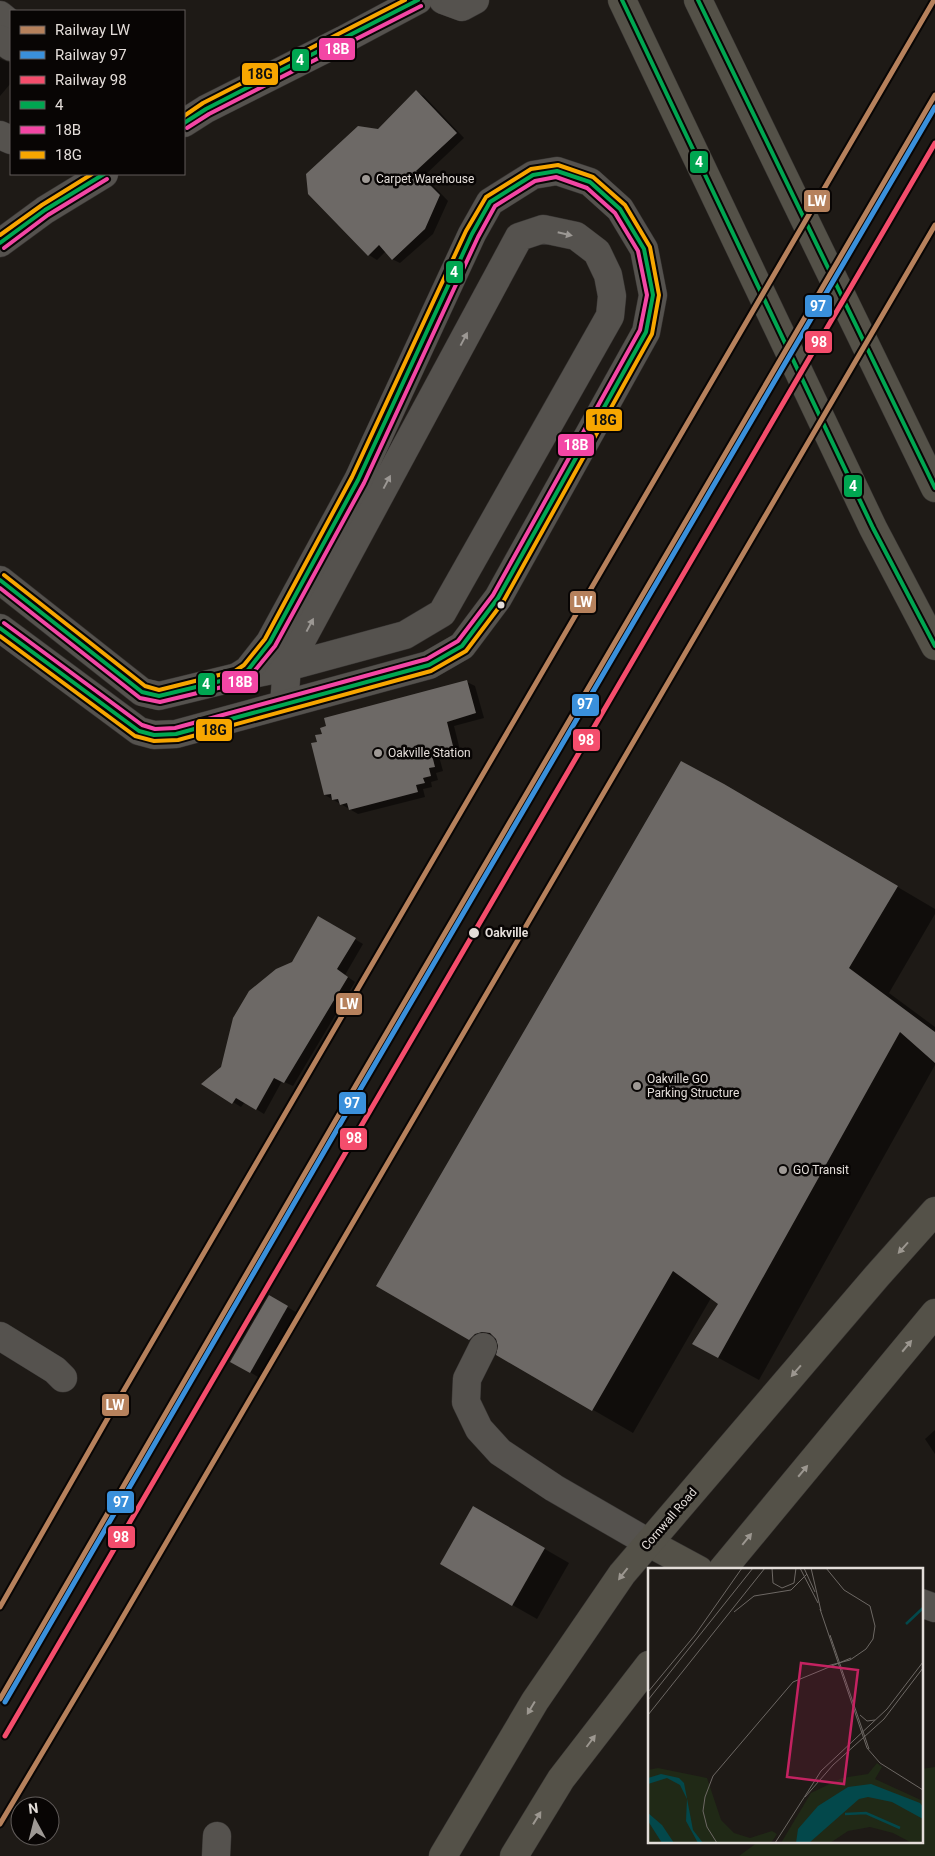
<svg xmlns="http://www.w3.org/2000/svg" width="935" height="1856" font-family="Roboto,sans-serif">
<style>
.green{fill:#202916}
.shadow{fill:#0007}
.building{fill:#6d6966}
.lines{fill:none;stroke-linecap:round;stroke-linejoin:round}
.minor-casing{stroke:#373432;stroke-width:29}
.major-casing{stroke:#373432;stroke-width:29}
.minor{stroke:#55524e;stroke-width:28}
.major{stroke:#545148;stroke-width:28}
.bus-1-casing{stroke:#080504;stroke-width:8}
.bus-2-casing{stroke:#080504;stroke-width:8}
.bus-3-casing{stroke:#080504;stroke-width:8}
.bus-1{stroke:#00a651;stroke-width:4}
.bus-2{stroke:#f346a5;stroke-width:4}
.bus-3{stroke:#f7a600;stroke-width:4}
.rail-1-casing{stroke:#080504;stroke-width:9}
.rail-2-casing{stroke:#080504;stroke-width:9}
.rail-3-casing{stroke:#080504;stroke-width:9}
.rail-1{stroke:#b6815c;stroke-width:5}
.rail-2{stroke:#3a90db;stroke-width:5}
.rail-3{stroke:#f44d6c;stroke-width:5}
.oneway{fill:#9c9894}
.oneway2{fill:#9c9790}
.poi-dot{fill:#9e9995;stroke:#080504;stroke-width:2}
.bus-dot{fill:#e3ddd9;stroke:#080504;stroke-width:2}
.labels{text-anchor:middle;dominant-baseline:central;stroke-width:5;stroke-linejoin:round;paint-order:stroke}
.poi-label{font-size:12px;fill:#e3ddd9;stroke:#080504;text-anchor:start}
.stop-label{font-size:12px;font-weight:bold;fill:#e3ddd9;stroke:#080504;text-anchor:start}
.street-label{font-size:12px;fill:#e3ddd9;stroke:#080504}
.inset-river{fill:none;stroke:#03484b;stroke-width:2.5}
.inset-road{fill:none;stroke:#6d6864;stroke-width:1}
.view{fill:#c42261;fill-opacity:0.15;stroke:#c42261;stroke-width:2.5}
.inset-edge{fill:none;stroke:#e3ddd9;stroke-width:2.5}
.line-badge{stroke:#080504;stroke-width:2}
.badge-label{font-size:14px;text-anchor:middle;font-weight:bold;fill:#fff}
.pale-badge-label{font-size:14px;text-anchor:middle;font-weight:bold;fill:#111}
</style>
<rect width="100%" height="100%" fill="#1e1a16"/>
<!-- green -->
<polygon class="green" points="935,1767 935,1856 739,1856 758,1842 921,1842 921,1769"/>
<!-- shadow -->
<g class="shadow">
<polygon points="0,59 11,63 11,83 0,96"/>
<polygon points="416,92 424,96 464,138 424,176 448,201 433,234 400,263 392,259 386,251 377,260 369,255 309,194 378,130"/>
<polygon points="467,682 475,686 484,718 454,726 461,754 440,760 443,771 436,773 438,780 431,782 432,787 423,789 425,797 358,814 325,795 318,742"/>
<polygon points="765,809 935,909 935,914 889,993 935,1027 935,1065 759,1380 693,1344 720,1304 711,1298 633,1433 378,1285"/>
<polygon points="319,918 363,944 345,975 355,982 293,1086 282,1081 264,1114 245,1102 241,1107 203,1083 222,1068 292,963"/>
<polygon points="269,1297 296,1312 258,1377 231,1361"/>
<polygon points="935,1430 935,1454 925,1439"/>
<polygon points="474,1508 569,1563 537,1619 441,1564"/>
</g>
<!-- building -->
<g class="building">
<polygon points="416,90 457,133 416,171 440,195 425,229 392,260 379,245 368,256 308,194 306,174 358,126 378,129"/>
<polygon points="467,680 476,713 447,722 454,750 432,755 435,767 429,768 431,776 423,778 425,783 416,785 418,792 349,810 347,803 340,805 338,799 332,800 331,794 324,795 311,743 317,742 315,735 322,734 320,728 326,726 324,718"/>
<polygon points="681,761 724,784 898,886 849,968 935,1032 935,1063 900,1032 718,1358 692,1344 718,1304 673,1271 592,1411 496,1355 498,1346 496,1339 490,1333 482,1332 475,1334 469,1340 376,1286"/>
<polygon points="318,916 356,938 337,969 348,977 284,1083 274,1078 256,1110 236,1098 232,1104 201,1084 221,1067 233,1018 249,991 276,969 292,962"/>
<polygon points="269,1295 288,1306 250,1373 230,1362"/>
<polygon points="473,1506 545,1548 512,1606 440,1564"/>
</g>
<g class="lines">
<defs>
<g id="minor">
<polyline points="443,0 462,7 475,0"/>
<polyline points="0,15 11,24"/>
<polyline points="0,39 11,47"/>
<polyline points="184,123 206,109 343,40 418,0"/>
<polyline points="0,135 11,140"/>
<polyline points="0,243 45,210 104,174"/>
<polyline points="0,580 142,692 159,696 237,677 287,667 405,635 442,613 610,316 612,296 608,275 597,252 576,236 543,229 519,237 287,667 284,704"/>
<polyline points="0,628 139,731 154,735 176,734 429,665 462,646 498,598 646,332 653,295 644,249 620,209 590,182 557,171 533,175 490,202 472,234 358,480 270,642 248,670 237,677"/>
<polyline points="0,1336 55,1370 63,1378"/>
<polyline points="483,1347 467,1379 466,1402 479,1429 500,1452 554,1488 649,1543"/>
<polyline points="921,1603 935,1608"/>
<polyline points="216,1856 217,1836"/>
</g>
<g id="major">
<polyline points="622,0 873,528 935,646"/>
<polyline points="698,0 935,488"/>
<polyline points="649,1543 699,1570"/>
<polyline points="722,1570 935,1313"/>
<polyline points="443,1856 535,1701 622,1574 877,1276 935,1211"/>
<polyline points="514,1856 561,1779 649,1665"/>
</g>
</defs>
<!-- minor casing -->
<use href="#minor" class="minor-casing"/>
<!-- major casing -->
<use href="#major" class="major-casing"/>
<!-- minor -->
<use href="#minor" class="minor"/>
<!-- major -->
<use href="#major" class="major"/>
<defs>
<g id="bus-1">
<polyline points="622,0 873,528 935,646"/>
<polyline points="698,0 935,488"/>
<polyline points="184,123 206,109 418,0"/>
<polyline points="0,243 45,210 104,174"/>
<polyline points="0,580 142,692 159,696 237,677 248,670 270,642 358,480 472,234 490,202 533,175 557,171 590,182 620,209 644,249 653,295 646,332 498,598 462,646 429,665 176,734 154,735 139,731 0,628"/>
</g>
<g id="bus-2">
<polyline points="187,128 209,114 421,6"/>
<polyline points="4,248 48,215 107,179"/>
<polyline points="0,588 140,698 160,702 239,683 252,674 275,646 364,483 478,237 495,206 535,181 556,177 587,188 615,213 638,251 647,295 640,330 493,595 458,641 427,659 175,728 155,729 142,725 4,623"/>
</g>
<g id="bus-3">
<polyline points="184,116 203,103 405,0"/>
<polyline points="0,235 42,205 92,174"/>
<polyline points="0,636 135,736 154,741 178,740 431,671 466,651 503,602 652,334 659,295 650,247 625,205 593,177 558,165 531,169 486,197 466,231 352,477 265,639 244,665 235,671 159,690 145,686 4,575"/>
</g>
</defs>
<!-- bus-1 casing -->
<use href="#bus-1" class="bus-1-casing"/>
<!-- bus-2 casing -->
<use href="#bus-2" class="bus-2-casing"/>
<!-- bus-3 casing -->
<use href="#bus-3" class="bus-3-casing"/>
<!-- bus-1 -->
<use href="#bus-1" class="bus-1"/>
<!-- bus-2 -->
<use href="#bus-2" class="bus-2"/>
<!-- bus-3 -->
<use href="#bus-3" class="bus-3"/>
<defs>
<g id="rail-1">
<polyline points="0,1607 113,1409 934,0"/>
<polyline points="0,1699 356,1085 935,95"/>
<polyline points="0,1824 110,1639 935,225"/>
</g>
<polyline id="rail-2" points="5,1702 361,1088 935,107"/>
<polyline id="rail-3" points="5,1736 935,143"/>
</defs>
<!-- rail-1 casing -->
<use href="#rail-1" class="rail-1-casing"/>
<!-- rail-2 casing -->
<use href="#rail-2" class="rail-2-casing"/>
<!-- rail-3 casing -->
<use href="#rail-3" class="rail-3-casing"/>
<!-- rail-1 -->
<use href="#rail-1" class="rail-1"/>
<!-- rail-2 -->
<use href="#rail-2" class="rail-2"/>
<!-- rail-3 -->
<use href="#rail-3" class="rail-3"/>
</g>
<!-- one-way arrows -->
<defs><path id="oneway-solid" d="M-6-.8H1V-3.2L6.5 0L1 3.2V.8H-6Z" transform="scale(1.25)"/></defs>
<g class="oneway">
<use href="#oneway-solid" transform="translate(565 234) rotate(13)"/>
<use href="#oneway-solid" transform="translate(464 339) rotate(-62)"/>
<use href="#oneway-solid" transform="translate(387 482) rotate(-62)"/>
<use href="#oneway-solid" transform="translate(310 625) rotate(-62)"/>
</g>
<g class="oneway2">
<use href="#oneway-solid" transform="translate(903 1248) rotate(132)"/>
<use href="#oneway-solid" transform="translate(907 1346) rotate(-50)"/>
<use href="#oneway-solid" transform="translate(796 1371) rotate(131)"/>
<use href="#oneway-solid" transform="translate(803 1471) rotate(-50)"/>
<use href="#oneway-solid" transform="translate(747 1539) rotate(-51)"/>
<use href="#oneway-solid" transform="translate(623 1574) rotate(128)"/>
<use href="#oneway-solid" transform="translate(531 1708) rotate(121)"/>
<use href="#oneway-solid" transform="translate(591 1741) rotate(-53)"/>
<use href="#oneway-solid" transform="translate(537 1818) rotate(-58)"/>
</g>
<!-- markers -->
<g class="poi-dot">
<circle cx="366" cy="179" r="5"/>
<circle cx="378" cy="753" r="5"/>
<circle cx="637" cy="1086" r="5"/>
<circle cx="783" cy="1170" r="5"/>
</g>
<g class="bus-dot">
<circle cx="501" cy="605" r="4.5"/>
<circle cx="474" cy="933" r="6"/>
</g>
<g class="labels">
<!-- poi labels -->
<g class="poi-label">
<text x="376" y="179">Carpet Warehouse</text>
<text x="388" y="753">Oakville Station</text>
<text x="647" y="1079">Oakville GO<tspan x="647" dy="14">Parking Structure</tspan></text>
<text x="793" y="1170">GO Transit</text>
</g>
<!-- stop labels -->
<g class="stop-label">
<text x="485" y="933">Oakville</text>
</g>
<!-- street labels -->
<g class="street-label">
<text transform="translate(669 1519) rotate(-49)">Cornwall Road</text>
</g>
</g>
<!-- overview -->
<g transform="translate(648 1568)">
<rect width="275" height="275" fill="#1e1a16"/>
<path d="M 229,195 L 234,199 L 227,211 L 275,233 L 275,275 L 264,275 L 245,265 L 222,259 L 200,263 L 182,275 L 133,275 L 163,225 L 194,210 L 220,206 ZM 10,200 L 59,210 L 73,252 L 86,265 L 102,270 L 124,263 L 129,266 L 123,275 L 0,275 L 0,202 Z" fill="#202916"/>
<path d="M 13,206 L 31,210 L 36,215 L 45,262 L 55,275 L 50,275 L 38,253 L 39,231 L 32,217 L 19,210 L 0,216 L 0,210 ZM 223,216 L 272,235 L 275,239 L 275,251 L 244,234 L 220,229 L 211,231 L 161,275 L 148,275 L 150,261 L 170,238 L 200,219 ZM 0,245 L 14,257 L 26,275 L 14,275 L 0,253 Z" fill="#03484b"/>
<path class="inset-river" d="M 258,56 L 275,40M 197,246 L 218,245 L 252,260"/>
<path class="inset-road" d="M 124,0 L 125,15 L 134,20 L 146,15 L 148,0M 152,0 L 170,35M 156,0 L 167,24M 163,0 L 173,43M 178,0 L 196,22 L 222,38 L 227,58 L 225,71 L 218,81 L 202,92 L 179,98M 172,41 L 219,180 L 232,195 L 275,222M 86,44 L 106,28 L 143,22 L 159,6M 182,67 L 221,181M 0,124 L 47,67 L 94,0M 0,132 L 105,0M 0,147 L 117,0M 212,147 L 219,153 L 227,152M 157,229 L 185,197 L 236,151 L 275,100M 69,275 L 59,259 L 55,243 L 57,229 L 65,208 L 145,114 L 203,90M 127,275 L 173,203 L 239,141 L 275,94"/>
<path class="view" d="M 153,95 L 210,102 L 196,216 L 139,209 Z"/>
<rect width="275" height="275" class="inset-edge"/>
</g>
<g class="line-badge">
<rect x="318" y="37" width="38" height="24" rx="5" fill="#f346a5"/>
<rect x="291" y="48" width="19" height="24" rx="5" fill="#00a651"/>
<rect x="241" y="62" width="38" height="24" rx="5" fill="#f7a600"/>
<rect x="689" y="150" width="20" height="24" rx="5" fill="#00a651"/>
<rect x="803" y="189" width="28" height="24" rx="5" fill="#b6815c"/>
<rect x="445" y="260" width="19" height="24" rx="5" fill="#00a651"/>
<rect x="804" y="294" width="29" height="24" rx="5" fill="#3a90db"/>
<rect x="804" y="330" width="29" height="24" rx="5" fill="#f44d6c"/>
<rect x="585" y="408" width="38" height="24" rx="5" fill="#f7a600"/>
<rect x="557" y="433" width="38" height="24" rx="5" fill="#f346a5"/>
<rect x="843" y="474" width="20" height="24" rx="5" fill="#00a651"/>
<rect x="569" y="590" width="28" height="24" rx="5" fill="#b6815c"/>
<rect x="221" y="670" width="38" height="24" rx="5" fill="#f346a5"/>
<rect x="197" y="672" width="19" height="24" rx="5" fill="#00a651"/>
<rect x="571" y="693" width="29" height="24" rx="5" fill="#3a90db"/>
<rect x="195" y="718" width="38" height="24" rx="5" fill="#f7a600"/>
<rect x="572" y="728" width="29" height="24" rx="5" fill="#f44d6c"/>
<rect x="335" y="992" width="28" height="24" rx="5" fill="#b6815c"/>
<rect x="338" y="1091" width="29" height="24" rx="5" fill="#3a90db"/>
<rect x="339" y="1127" width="29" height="24" rx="5" fill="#f44d6c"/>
<rect x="101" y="1393" width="29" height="24" rx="5" fill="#b6815c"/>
<rect x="106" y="1490" width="29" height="24" rx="5" fill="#3a90db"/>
<rect x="107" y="1525" width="29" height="24" rx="5" fill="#f44d6c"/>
</g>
<g class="badge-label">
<text x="337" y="54">18B</text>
<text x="300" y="65">4</text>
<text x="699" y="167">4</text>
<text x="817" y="206">LW</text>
<text x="454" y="277">4</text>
<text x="818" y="311">97</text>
<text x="819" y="347">98</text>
<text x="576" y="450">18B</text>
<text x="853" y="491">4</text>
<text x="583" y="607">LW</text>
<text x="240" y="687">18B</text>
<text x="206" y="689">4</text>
<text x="585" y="709">97</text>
<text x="586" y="745">98</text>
<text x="349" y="1009">LW</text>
<text x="352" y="1108">97</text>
<text x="354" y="1143">98</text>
<text x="115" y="1410">LW</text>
<text x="121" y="1507">97</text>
<text x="121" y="1542">98</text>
</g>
<g class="pale-badge-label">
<text x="260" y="79">18G</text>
<text x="604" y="425">18G</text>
<text x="214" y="735">18G</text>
</g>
<!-- legend -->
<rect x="10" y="10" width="175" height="165" fill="#080504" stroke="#605b59"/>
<rect x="20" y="26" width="25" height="8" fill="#b6815c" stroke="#605b59"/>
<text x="55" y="35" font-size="15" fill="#e3ddd9">Railway LW</text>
<rect x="20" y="51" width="25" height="8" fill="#3a90db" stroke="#605b59"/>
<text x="55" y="60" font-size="15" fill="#e3ddd9">Railway 97</text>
<rect x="20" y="76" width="25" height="8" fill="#f44d6c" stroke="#605b59"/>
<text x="55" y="85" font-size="15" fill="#e3ddd9">Railway 98</text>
<rect x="20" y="101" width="25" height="8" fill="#00a651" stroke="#605b59"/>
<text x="55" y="110" font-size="15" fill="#e3ddd9">4</text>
<rect x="20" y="126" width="25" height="8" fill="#f346a5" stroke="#605b59"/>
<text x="55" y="135" font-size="15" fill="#e3ddd9">18B</text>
<rect x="20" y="151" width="25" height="8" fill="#f7a600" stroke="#605b59"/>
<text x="55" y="160" font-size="15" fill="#e3ddd9">18G</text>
<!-- north arrow -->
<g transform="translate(35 1821) rotate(353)"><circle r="24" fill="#080504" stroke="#605b59"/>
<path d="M0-4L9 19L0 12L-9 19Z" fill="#9e9995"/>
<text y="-8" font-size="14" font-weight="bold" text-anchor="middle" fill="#e3ddd9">N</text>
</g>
</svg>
